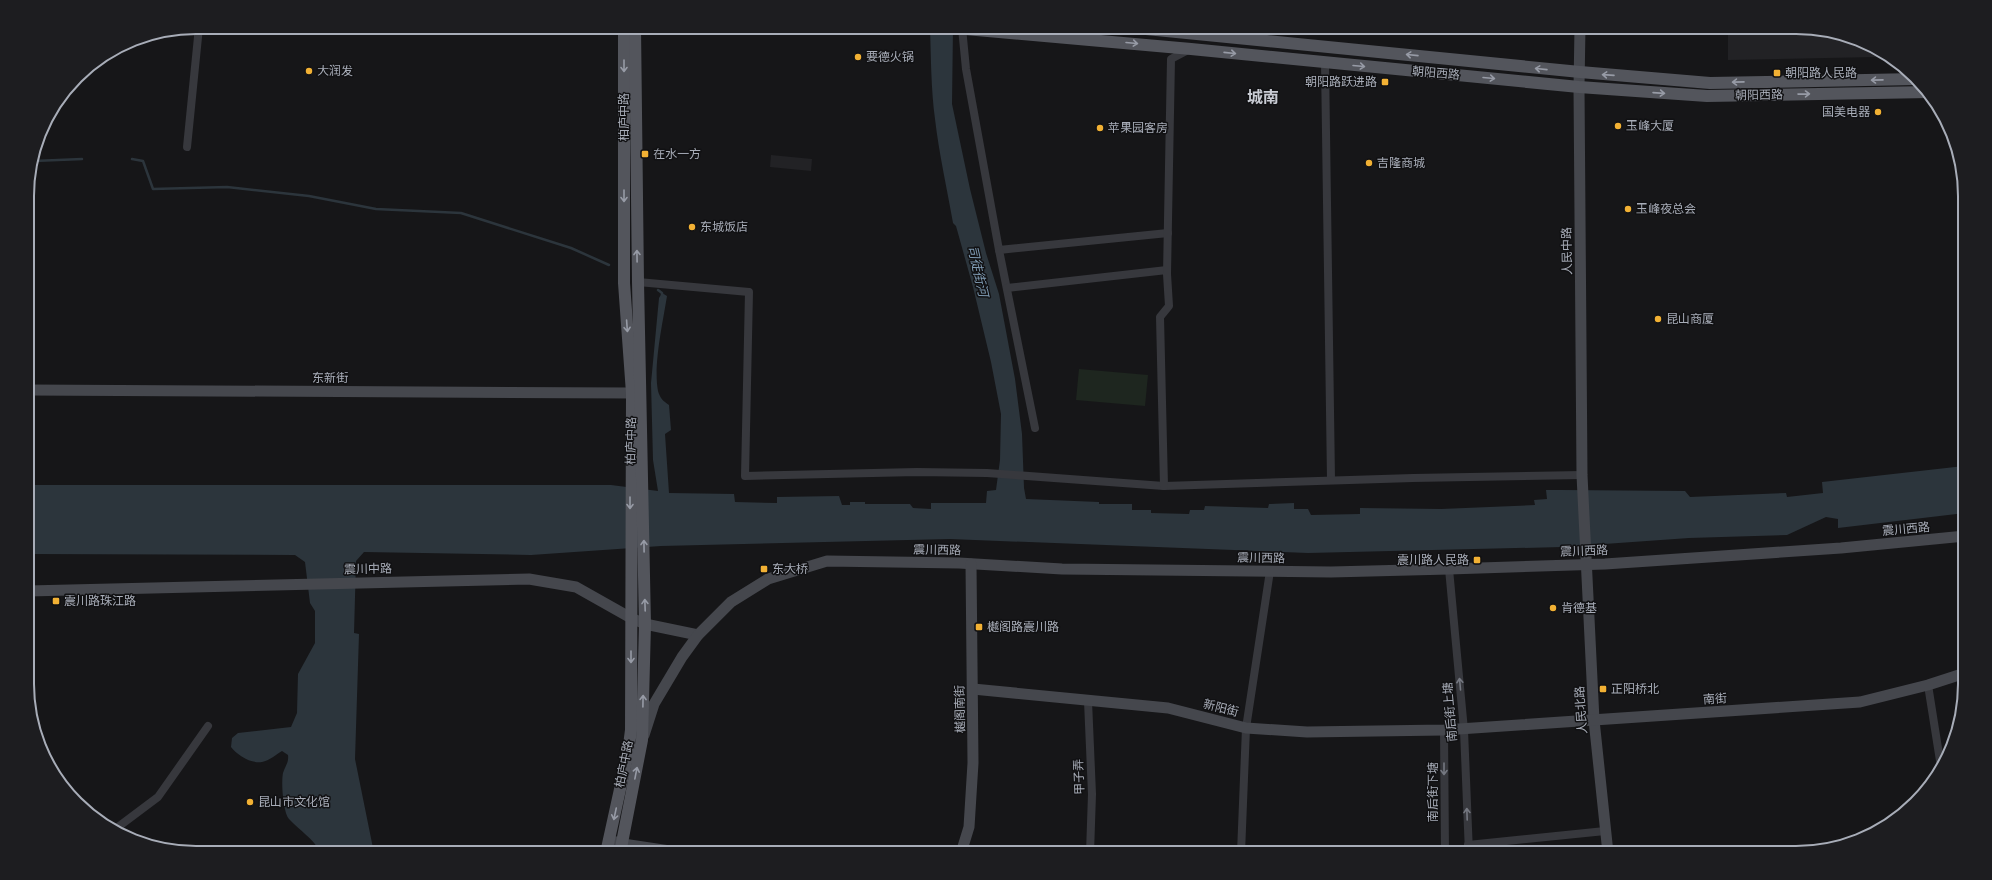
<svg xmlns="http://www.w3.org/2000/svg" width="1992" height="880" font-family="Arial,'Noto Sans SC',sans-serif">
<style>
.built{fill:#222225}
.green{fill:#1e261f}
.water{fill:#2c353c}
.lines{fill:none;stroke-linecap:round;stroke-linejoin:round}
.stream{stroke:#2c353c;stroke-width:2.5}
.street{stroke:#37383d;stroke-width:8}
.secondary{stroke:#45474d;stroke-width:11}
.primary{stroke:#53555c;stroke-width:12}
.oneway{stroke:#979ba6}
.oneway2{stroke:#757881}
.poi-dot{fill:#f2b134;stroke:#111113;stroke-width:1.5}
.labels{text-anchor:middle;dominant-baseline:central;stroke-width:3;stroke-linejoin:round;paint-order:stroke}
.poi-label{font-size:12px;fill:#a8adb8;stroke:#111113;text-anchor:start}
.street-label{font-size:12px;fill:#a8adb8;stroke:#111113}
.water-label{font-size:13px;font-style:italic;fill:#7f9bb3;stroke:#111113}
.district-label{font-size:16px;font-weight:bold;fill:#c9ccd4;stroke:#111113}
.rim{fill:none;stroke:#a8adb8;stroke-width:2}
</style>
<rect width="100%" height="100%" fill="#161618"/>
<!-- built -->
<g class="built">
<polygon points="1728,27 1796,27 1860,40 1876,49 1876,57 1728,60"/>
<polygon points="771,155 812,159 811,171 770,167"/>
</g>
<!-- green -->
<g class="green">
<polygon points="1079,369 1148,375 1145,406 1076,400"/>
<polygon points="260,848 294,851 299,853 235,853"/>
</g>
<!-- water -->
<path class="water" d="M 930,27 L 953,27 L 952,104 L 970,189 L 986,253 L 999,294 L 1015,379 L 1022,434 L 1024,488 L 1026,499 L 1099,502 L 1099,504 L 1132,504 L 1132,510 L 1151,510 L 1151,513 L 1189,514 L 1190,510 L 1204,510 L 1205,506 L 1268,508 L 1269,504 L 1294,503 L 1294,509 L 1308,509 L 1311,515 L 1360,514 L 1360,508 L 1441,509 L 1535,505 L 1534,500 L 1547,499 L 1546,490 L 1563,490 L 1685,491 L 1690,497 L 1786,493 L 1787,497 L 1823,493 L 1822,482 L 1964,466 L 1965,513 L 1838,528 L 1838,519 L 1826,517 L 1787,535 L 1689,538 L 1562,547 L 1308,553 L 950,539 L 661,546 L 531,555 L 364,552 L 356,561 L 354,633 L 359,634 L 355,759 L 374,853 L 321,853 C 313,838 300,831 289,819 C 283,812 281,782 283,773 C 285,766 289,763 288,755 L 282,751 C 277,754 269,761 262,762 C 251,764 237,755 231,747 L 232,738 L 238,733 L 291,727 L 297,713 L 298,674 L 315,643 L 315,611 L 310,603 L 305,562 L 295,555 L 28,554 L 28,485 L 611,485 L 658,491 L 653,460 L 651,383 L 659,298 L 662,293 L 667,296 C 663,322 653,365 658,391 C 660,398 663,401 669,405 L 671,430 L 665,434 L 669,493 L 734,494 L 735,502 L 777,503 L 777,497 L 839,496 L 842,505 L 850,505 L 850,502 L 865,502 L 865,504 L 910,504 L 913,508 L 931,509 L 931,503 L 986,503 L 987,491 L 996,490 L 1000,460 L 1001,414 L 991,362 L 973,287 L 956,226 L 953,223 C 947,188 939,154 935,119 C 931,89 931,58 930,27 Z"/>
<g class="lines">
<!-- stream -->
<g class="stream">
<polyline points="132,159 143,161 153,189 227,187 309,196 376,209 461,213 571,248 609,265"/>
<polyline points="34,161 82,159"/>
<polyline points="658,290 662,293 662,295"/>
</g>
<!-- street -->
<g class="street">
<polyline points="962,28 966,69 999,250 1168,233"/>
<polyline points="1325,63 1331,480"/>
<polyline points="187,147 199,27"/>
<polyline points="999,250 1035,428"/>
<polyline points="638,282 749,292 745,476 917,472 987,473 1164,486 1413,478 1582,475"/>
<polyline points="1007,288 1167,270"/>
<polyline points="1164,486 1160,317 1169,306 1167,274 1171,59 1190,49"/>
<polyline points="1449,569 1464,730 1469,853"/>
<polyline points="1928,685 1941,767"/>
<polyline points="1088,701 1092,794 1090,853"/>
<polyline points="1444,730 1445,853"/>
<polyline points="114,830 158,797 208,726"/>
<polyline points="1468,845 1605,831"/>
<polyline points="1241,853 1246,728 1270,571"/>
</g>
<!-- secondary -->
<g class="secondary">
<polyline points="1580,27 1579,87 1582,475 1594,720 1608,853"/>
<polyline points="28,390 632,393"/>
<polyline points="28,591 529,579 576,587 631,618 645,624 698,635"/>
<polyline points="973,689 1168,708 1246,728 1307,732 1444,730 1860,702 1928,685 1965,673"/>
<polyline points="644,735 654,704 682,657 698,635 731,602 768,579 827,561 959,563 1062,569 1331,572 1449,569 1605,564 1841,548 1965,536"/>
<polyline points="609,840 623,844 683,853"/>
<polyline points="961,853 969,827 973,763 971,564"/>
</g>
<!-- primary -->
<g class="primary">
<polyline points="943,27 1191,49 1579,87 1707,96 1929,92"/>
<polyline points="1126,27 1580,72 1710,83 1916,79"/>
<polyline points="606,853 628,753 631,730 632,393 624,283 624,27"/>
<polyline points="620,853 642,740 645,624 638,282 635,27"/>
</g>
</g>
<!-- one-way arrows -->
<defs><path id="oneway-shaft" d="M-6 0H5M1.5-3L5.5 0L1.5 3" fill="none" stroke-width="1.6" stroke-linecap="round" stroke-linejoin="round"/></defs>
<g class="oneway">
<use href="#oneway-shaft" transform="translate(1132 43) rotate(5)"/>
<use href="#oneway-shaft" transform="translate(1230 53) rotate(6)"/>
<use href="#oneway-shaft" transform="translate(1412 55) rotate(-174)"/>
<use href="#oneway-shaft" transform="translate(624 66) rotate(90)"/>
<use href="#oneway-shaft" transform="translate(1359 66) rotate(5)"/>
<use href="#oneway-shaft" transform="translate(1541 69) rotate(-174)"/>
<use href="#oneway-shaft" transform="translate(1608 75) rotate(-176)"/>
<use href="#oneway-shaft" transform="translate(1489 78) rotate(5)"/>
<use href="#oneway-shaft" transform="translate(1877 80) rotate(179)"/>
<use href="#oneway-shaft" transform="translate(1738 82) rotate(179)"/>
<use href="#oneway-shaft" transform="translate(1659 93) rotate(4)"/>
<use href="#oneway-shaft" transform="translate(1804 94) rotate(-1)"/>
<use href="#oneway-shaft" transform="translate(624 196) rotate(90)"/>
<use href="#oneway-shaft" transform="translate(637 256) rotate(-91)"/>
<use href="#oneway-shaft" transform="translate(627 326) rotate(86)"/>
<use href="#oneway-shaft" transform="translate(630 503) rotate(90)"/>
<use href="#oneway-shaft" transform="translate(644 546) rotate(-91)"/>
<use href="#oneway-shaft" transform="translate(645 605) rotate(-92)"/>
<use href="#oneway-shaft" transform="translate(631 657) rotate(90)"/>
<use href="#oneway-shaft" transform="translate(643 701) rotate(-89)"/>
<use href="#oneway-shaft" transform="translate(636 773) rotate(-79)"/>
<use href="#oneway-shaft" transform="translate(615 814) rotate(102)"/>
</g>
<g class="oneway2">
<use href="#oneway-shaft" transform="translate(1460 684) rotate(-95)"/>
<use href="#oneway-shaft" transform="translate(1444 769) rotate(90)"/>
<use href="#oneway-shaft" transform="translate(1467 814) rotate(-92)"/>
</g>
<!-- markers -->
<g class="poi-dot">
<circle cx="858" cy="57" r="4"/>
<circle cx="309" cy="71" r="4"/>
<rect x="1773" y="69" width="8" height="8" rx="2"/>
<rect x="1381" y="78" width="8" height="8" rx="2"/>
<circle cx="1878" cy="112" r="4"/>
<circle cx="1618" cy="126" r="4"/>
<circle cx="1100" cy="128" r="4"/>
<rect x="641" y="150" width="8" height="8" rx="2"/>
<circle cx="1369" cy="163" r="4"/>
<circle cx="1628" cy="209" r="4"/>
<circle cx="692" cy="227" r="4"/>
<circle cx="1658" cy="319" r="4"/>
<rect x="1473" y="556" width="8" height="8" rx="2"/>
<rect x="760" y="565" width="8" height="8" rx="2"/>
<rect x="52" y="597" width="8" height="8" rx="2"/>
<circle cx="1553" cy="608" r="4"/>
<rect x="975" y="623" width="8" height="8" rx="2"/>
<rect x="1599" y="685" width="8" height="8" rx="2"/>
<circle cx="250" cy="802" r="4"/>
</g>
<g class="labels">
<!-- poi labels -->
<g class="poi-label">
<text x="866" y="57">要德火锅</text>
<text x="317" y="71">大润发</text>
<text x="1785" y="73">朝阳路人民路</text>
<text x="1377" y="82" text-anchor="end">朝阳路跃进路</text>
<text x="1870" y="112" text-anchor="end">国美电器</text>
<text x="1626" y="126">玉峰大厦</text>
<text x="1108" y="128">苹果园客房</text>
<text x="653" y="154">在水一方</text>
<text x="1377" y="163">吉隆商城</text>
<text x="1636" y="209">玉峰夜总会</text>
<text x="700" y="227">东城饭店</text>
<text x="1666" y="319">昆山商厦</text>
<text x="1469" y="560" text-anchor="end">震川路人民路</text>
<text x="772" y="569">东大桥</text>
<text x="64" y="601">震川路珠江路</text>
<text x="1561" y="608">肯德基</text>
<text x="987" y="627">樾阁路震川路</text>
<text x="1611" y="689">正阳桥北</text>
<text x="258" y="802">昆山市文化馆</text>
</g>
<!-- street labels -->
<g class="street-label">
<text transform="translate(1436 73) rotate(5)">朝阳西路</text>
<text transform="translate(1759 95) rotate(-1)">朝阳西路</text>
<text transform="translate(624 117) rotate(-90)">柏庐中路</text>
<text transform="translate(1567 251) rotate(-91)">人民中路</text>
<text x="330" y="378">东新街</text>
<text transform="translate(631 441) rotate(-89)">柏庐中路</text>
<text transform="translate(1906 529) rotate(-5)">震川西路</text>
<text transform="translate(937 550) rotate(1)">震川西路</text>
<text transform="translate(1584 551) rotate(-2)">震川西路</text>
<text transform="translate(1261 558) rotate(1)">震川西路</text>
<text transform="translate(368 569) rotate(-1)">震川中路</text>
<text transform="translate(1715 699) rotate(-4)">南街</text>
<text transform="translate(1221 708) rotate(14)">新阳街</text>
<text transform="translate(960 709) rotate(-91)">樾阁南街</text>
<text transform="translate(1581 710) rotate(-94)">人民北路</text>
<text transform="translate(1450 712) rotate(-95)">南后街上塘</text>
<text transform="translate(624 764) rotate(-79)">柏庐中路</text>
<text transform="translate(1079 777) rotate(-92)">甲子弄</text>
<text transform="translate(1433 792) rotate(-90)">南后街下塘</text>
</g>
<!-- water labels -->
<g class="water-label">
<text transform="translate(978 271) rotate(77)">司徒街河</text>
</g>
<!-- district labels -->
<g class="district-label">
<text x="1263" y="97">城南</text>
</g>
</g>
<!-- crop -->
<path d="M0 0H1992V880H0ZM196 34H1796A162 162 0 0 1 1958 196V684A162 162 0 0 1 1796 846H196A162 162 0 0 1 34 684V196A162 162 0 0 1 196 34Z" fill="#1d1d20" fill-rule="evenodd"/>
<path class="rim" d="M196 34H1796A162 162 0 0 1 1958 196V684A162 162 0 0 1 1796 846H196A162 162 0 0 1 34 684V196A162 162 0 0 1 196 34Z"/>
</svg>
